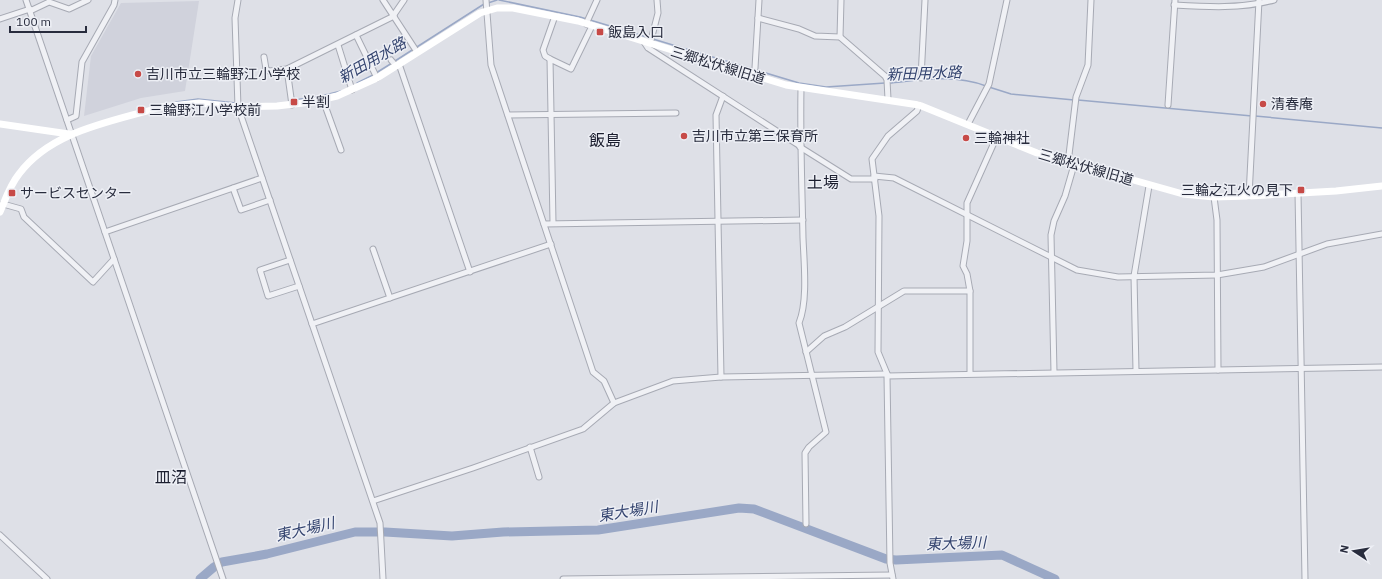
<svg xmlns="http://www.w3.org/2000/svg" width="1382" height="579" font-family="'IBM Plex Sans','Noto Sans JP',sans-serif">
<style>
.built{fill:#d0d2dc}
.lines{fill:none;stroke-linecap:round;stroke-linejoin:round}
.stream{stroke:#9aa8c6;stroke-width:1.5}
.river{stroke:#9aa8c6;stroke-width:9}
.street-casing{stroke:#a7aab4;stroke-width:7}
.street{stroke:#f0f1f5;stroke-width:5}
.secondary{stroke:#fff;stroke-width:7}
.poi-dot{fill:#c74a47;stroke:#edeff5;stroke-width:1.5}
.labels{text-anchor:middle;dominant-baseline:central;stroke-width:3;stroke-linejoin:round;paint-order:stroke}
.poi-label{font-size:14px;fill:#282c3d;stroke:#edeff5;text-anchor:start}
.street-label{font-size:14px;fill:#282c3d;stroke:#edeff5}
.water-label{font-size:15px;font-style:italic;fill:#34446f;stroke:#edeff5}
.quarter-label{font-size:16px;fill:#1a1d2e;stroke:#edeff5}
</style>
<rect width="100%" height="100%" fill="#dee0e7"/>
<!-- built -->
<polygon class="built" points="199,1 185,91 141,98 84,116 91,56 121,3"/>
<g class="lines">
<!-- stream -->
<g class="stream">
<polyline points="499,0 580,17 650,38"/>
<polyline points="488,3 497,0"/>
<polyline points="653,39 799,83 826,87 885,83"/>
<polyline points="395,61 484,4"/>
<polyline points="376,73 392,63"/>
<polyline points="357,83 373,75"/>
<path d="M 889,83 C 921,80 954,74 986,86"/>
<polyline points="989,87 1011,94 1074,100"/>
<polyline points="325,95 341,91"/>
<polyline points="294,100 322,96"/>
<polyline points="1078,100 1252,116"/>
<polyline points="176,102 198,99 236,103"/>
<polyline points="1255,116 1382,128"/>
</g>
<!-- river -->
<polyline class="river" points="200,579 214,567 222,562 267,554 355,532 385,532 452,536 503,532 598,530 739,508 754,509 886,559 896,560 1002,555 1055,579"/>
<defs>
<g id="street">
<polyline points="26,0 223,579"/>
<polyline points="238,0 235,18 238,107 380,523 383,579"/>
<polyline points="383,0 417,52"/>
<polyline points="486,0 491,65 593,372 604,381 614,403"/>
<path d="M 1174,5 C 1208,7 1241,9 1274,0"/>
<polyline points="30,11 49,2 69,9 88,0"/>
<polyline points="393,16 404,0"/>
<polyline points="758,18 799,29 815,36 840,37 885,76 887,80 888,99"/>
<polyline points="0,19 30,9"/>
<polyline points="586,24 597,0"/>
<polyline points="356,35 377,78"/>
<polyline points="840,37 841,0"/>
<polyline points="644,42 648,48 800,146"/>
<polyline points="650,44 658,13 657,0"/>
<polyline points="338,45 352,90"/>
<polyline points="264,57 266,69 269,71 287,69 394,16"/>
<polyline points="550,59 545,56 543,50 555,16"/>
<polyline points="391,60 396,66"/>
<polyline points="399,64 470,272"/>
<polyline points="287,69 292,105"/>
<polyline points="753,75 755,68 759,0"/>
<polyline points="921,78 925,0"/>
<path d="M 801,88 C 800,138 802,188 803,238 C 804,263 808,301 799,323 L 826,432 L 809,447 L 805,453 L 806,524"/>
<polyline points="323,100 341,150"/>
<polyline points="1168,105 1175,0"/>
<polyline points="508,115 676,113"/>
<polyline points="67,120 76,116 82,62 114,5 115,0"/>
<polyline points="968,124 989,84 1007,0"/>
<polyline points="800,147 851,179 875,179"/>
<polyline points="1068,163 1076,97 1088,65 1091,0"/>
<polyline points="874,176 894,178 1077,270 1118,277 1217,275 1264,267 1327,244 1382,234"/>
<polyline points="233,188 241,210 270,200"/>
<polyline points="1298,193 1305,579"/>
<polyline points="1249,196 1259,0"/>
<polyline points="1214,197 1217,220 1218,370"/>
<polyline points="3,204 21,209 24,217 93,282 114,259"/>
<polyline points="553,223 550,59 571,69 592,26"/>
<polyline points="544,224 803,220"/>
<polyline points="105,232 262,178"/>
<polyline points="373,249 390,298"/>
<polyline points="290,260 260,270 268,296 299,286"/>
<polyline points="312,324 551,244"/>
<polyline points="806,352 824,336 845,327 904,291 970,291"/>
<polyline points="1136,371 1134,276 1149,186"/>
<polyline points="1054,372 1051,235 1054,221 1065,196 1074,165"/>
<polyline points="970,373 970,291 967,274 963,266 967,241 967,203 997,136"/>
<polyline points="888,376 878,352 879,216 872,159 888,136 917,111 919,105"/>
<polyline points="721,377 716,115 723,96"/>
<polyline points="530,447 539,477"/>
<polyline points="373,501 473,468 583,429 614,403 673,381 721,377 887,374"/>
<polyline points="0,535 47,579"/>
<polyline points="563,579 892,575"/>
<polyline points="893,579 890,563 887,376 1382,367"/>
</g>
</defs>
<!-- street casing -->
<use href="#street" class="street-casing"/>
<!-- street -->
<use href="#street" class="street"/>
<!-- secondary -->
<g class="secondary">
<polyline points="0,124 69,134"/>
<path d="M 0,212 C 5,200 10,185 19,174 C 52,130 112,122 161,107 L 199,103 L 238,107 L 277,106 L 311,102 L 337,96 L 377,78 L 480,13 L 497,8 L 513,8 L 578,21 L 786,85 L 919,105 L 1037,153 L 1183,194 L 1214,197 L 1249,196 L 1336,191 L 1382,186"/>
</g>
</g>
<!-- markers -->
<g class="poi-dot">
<rect x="596" y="28" width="8" height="8" rx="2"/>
<circle cx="138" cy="74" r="4"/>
<rect x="290" y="98" width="8" height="8" rx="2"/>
<circle cx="1263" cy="104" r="4"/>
<rect x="137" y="106" width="8" height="8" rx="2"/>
<circle cx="684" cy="136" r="4"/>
<circle cx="966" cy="138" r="4"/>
<rect x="1297" y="186" width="8" height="8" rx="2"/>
<rect x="8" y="189" width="8" height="8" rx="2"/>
</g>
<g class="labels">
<!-- poi labels -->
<g class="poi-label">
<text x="608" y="32">飯島入口</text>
<text x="146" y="74">吉川市立三輪野江小学校</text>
<text x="302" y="102">半割</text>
<text x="1271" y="104">清春庵</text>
<text x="149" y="110">三輪野江小学校前</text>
<text x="692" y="136">吉川市立第三保育所</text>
<text x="974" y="138">三輪神社</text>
<text x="1293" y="190" text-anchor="end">三輪之江火の見下</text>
<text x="20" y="193">サービスセンター</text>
</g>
<!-- street labels -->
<g class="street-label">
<text transform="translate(718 65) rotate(17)">三郷松伏線旧道</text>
<text transform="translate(1086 167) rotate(16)">三郷松伏線旧道</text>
</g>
<!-- water labels -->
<g class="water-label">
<text transform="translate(372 60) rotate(-30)">新田用水路</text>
<text transform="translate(924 73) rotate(-2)">新田用水路</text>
<text transform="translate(628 511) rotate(-9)">東大場川</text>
<text transform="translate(305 529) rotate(-13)">東大場川</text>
<text transform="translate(956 543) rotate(-2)">東大場川</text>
</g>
<!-- quarter labels -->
<g class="quarter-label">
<text x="605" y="140">飯島</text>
<text x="823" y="182">土場</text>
<text x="171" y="477">皿沼</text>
</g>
</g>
<!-- north arrow -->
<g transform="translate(1354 551) rotate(282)" stroke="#edeff5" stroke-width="3" paint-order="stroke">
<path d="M0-3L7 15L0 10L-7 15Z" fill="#282c3d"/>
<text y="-6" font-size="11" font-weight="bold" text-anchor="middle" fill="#282c3d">N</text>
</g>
<!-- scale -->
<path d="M10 26v6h76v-6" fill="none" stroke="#282c3d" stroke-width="2"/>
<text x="16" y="26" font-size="12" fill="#282c3d" stroke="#edeff5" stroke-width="3" paint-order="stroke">100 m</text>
</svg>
